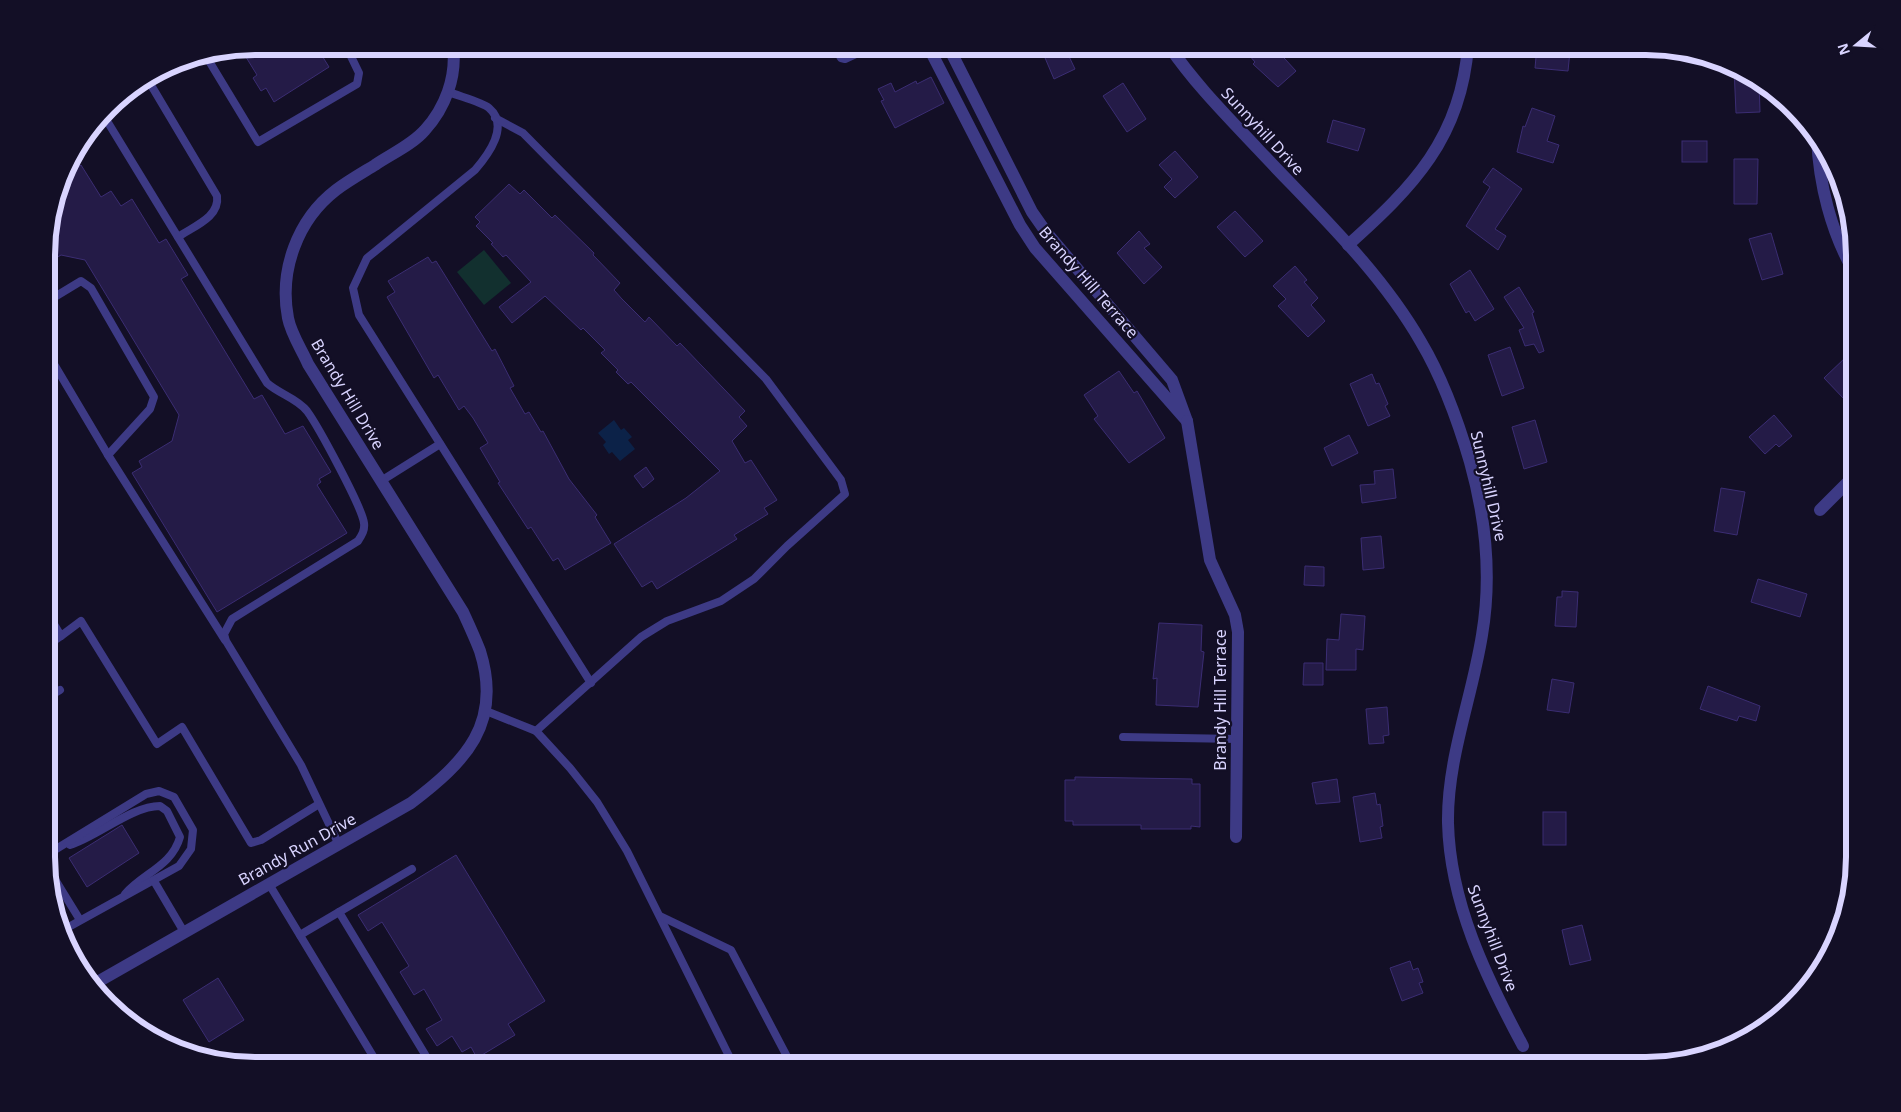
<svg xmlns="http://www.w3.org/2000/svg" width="1901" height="1112" font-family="'Noto Sans',sans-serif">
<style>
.green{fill:#12302f}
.water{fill:#0c2248}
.building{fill:#241b47;stroke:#3b2d73}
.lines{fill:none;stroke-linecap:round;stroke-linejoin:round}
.service{stroke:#3d3a85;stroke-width:8}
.minor{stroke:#3d3a85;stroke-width:12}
.labels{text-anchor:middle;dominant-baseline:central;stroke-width:4.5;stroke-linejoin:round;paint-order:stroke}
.street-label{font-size:16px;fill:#d9d4ff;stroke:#130f26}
.rim{fill:none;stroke:#d9d4ff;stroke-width:6}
</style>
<rect width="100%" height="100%" fill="#130f26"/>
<!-- green -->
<polygon class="green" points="484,250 511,283 484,305 457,272"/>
<!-- water -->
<polygon class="water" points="614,420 621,430 624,428 632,437 628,440 635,449 620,461 612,452 609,454 603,445 606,442 598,433"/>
<!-- building -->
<g class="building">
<polygon points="255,46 316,46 329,67 274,102 266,88 261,91 253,78 257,75 241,49"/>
<polygon points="1040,46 1064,46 1075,69 1054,79"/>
<polygon points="1259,46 1273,46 1296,71 1278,87 1253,64 1255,62 1249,55"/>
<polygon points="1537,46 1561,46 1560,50 1570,51 1568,71 1535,68"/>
<polygon points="1734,68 1759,81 1760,112 1736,113"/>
<polygon points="931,77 944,103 895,128 881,101 884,100 878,89 891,83 895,92 916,81 917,84"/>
<polygon points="1123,83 1146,119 1127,132 1103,96"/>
<polygon points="1532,108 1555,116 1547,141 1559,145 1553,163 1517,152 1523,126 1525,127"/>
<polygon points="1333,120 1365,129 1358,151 1327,142"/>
<rect x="1682" y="141" width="25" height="21"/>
<polygon points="1175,151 1198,177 1175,198 1164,187 1172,179 1159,165"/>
<polygon points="1734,159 1758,159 1757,204 1734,204"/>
<polygon points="81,165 101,197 111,191 121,206 132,199 159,243 166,239 188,275 181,279 254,399 262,395 285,434 303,426 331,472 319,479 321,482 317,485 347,533 217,612 132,473 142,467 139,461 172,441 179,415 85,260 61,255 48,263 48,228 64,176"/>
<polygon points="1493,168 1522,189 1495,229 1506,236 1498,250 1466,226 1490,187 1483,182"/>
<polygon points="509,184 520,194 524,190 552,218 555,215 594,253 593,255 620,283 614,290 622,299 645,322 649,317 677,346 680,343 745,411 739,417 747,426 732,441 745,463 751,460 777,500 764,508 768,514 734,535 737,539 657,589 652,581 642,587 614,544 686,498 720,471 631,382 628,384 616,372 618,370 601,353 605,350 583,328 581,330 545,296 512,323 499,307 531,282 506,255 503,257 491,244 493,243 476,226 480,222 475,217"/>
<polygon points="1235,211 1263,241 1245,257 1217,227"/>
<polygon points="1139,231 1150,244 1144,248 1162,267 1144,284 1117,253"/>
<polygon points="1771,233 1783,274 1762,280 1749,239"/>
<polygon points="428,257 432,263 436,261 492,351 495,349 514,386 510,388 525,414 529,412 541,432 543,431 569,479 597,515 595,517 611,543 565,570 558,558 553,561 531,527 528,529 498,483 500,482 480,448 488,443 473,418 464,406 459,410 438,375 434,378 387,297 395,292 388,281"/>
<polygon points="1295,266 1307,280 1304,282 1318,298 1311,305 1325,321 1308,337 1278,306 1286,299 1273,286"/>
<polygon points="1470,270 1494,309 1475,321 1469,311 1466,313 1450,284"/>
<polygon points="1519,287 1534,312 1532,313 1544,351 1539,353 1534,344 1525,346 1519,330 1524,328 1504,297"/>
<polygon points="1510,347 1524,388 1502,396 1488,355"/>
<polygon points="1846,357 1854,366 1854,391 1845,400 1824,378"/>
<polygon points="1119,371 1134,393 1137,391 1165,438 1129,463 1094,419 1098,416 1084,395"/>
<polygon points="1372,374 1376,384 1379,383 1388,404 1385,406 1390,416 1368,426 1350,384"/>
<polygon points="1774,415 1792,436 1779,447 1776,444 1765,454 1749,437"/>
<polygon points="1535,420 1547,462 1524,469 1512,427"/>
<polygon points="1349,435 1358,453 1332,466 1324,448"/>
<polygon points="646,467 654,479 643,488 634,476"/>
<polygon points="1393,469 1396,498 1362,503 1360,485 1375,484 1374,471"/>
<polygon points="1721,488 1745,492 1737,535 1714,531"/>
<polygon points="1381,536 1384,568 1363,570 1361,538"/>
<polygon points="1305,566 1324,567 1324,586 1304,585"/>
<polygon points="1758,579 1807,594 1800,617 1751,602"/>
<polygon points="1562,591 1578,592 1576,627 1555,626 1557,597 1562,597"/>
<polygon points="1341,614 1365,616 1363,650 1356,649 1356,670 1326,670 1327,639 1339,640"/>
<polygon points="1159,623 1202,625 1201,651 1204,652 1198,707 1156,705 1157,678 1153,679"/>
<polygon points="1304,663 1323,663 1323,685 1303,685"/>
<polygon points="1552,679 1574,683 1569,713 1547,710"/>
<polygon points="1708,686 1760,706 1756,721 1739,716 1737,721 1700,709"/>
<polygon points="1387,707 1389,735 1383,736 1384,743 1369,744 1366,709"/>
<polygon points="1075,777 1192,779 1192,784 1200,784 1200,827 1191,826 1191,829 1141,829 1141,825 1073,825 1073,821 1065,821 1065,780 1075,780"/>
<polygon points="1337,779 1340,802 1316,804 1312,783"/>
<polygon points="1375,793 1377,805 1380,804 1383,826 1380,827 1382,838 1360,842 1353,797"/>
<rect x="1543" y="812" width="23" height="33"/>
<polygon points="122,825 139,853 87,887 69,858"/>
<polygon points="456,855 545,1001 508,1024 515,1035 477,1058 471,1047 462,1052 452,1036 437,1046 426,1029 442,1020 424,989 414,995 400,972 409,966 382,922 368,931 358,915"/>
<polygon points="1582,925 1591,960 1570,965 1562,930"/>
<polygon points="1410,961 1413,970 1418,968 1423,982 1419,983 1423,993 1402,1001 1390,968"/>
<polygon points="218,978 244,1020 209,1042 183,1000"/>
</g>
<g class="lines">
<!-- service -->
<g class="service">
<polyline points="834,46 841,58 845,59 873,46"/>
<polyline points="206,56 258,142 357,84 359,73 346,46"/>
<path d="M 148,80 L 217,196 C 220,217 194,226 178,237"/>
<path d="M 449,92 C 458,96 482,102 489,108 C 510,126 488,155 475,170 L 367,258 L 353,288 L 359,315 L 591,683"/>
<path d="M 104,116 L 267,383 C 279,394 297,398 307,411 C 318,426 362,507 364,523 C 365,530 362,535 358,541 L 232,619 L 224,634 L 226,641 L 301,765 L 339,845"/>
<polyline points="495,118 523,133 766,379 841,480 845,494 787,546 754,579 721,601 667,621 641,637 536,731"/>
<polyline points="48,301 81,281 91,288 154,397 150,409 108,455"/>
<polyline points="48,354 108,455 225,640"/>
<polyline points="381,481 440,444"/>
<polyline points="48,614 61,636 81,621 157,744 182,727 251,843 261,840 319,804"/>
<polyline points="48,645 61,636"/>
<polyline points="48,697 60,690"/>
<polyline points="486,711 536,731 570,768 597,802 627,851 734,1066"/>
<polyline points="1123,737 1237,739"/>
<path d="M 70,845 C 98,836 132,806 160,806 L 167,811 L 180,837 C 172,866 143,873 125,894"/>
<polyline points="48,854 146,794 159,791 174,797 193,830 191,849 179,866 65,929"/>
<polyline points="48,868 80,920"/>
<polyline points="154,881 184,932"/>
<polyline points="269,884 379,1066"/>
<polyline points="339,912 432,1066"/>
<polyline points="660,916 731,950 792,1066"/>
<polyline points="300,935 412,869"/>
</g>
<!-- minor -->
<g class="minor">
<polyline points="928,46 1020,225 1035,248 1187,421 1172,380 1046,232 1032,212 948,46"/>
<path d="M 1169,46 C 1195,84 1227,116 1258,149 C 1315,210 1379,269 1421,342 C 1443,379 1458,421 1470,462 C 1486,519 1492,576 1482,635 C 1472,698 1447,759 1448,823 C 1450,903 1486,977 1523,1046"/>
<path d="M 1817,138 C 1819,184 1831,232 1854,272"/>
<path d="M 1348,245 C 1413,187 1461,138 1468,46"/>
<polyline points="1187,421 1210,560 1235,615 1238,632 1236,837"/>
<polyline points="1820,510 1854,476"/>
<path d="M 94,984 L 411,803 C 465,762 503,724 480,651 C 475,638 469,625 463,612 L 308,364 C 302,350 291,334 288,318 C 279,271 297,220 336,190 C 348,181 362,173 375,165 C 391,154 412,145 425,130 C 445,108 457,77 453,46"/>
</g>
</g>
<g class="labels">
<!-- street labels -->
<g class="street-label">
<text transform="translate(1263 131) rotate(47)">Sunnyhill Drive</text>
<text transform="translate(1089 282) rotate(49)">Brandy Hill Terrace</text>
<text transform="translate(348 394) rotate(59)">Brandy Hill Drive</text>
<text transform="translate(1489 486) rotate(77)">Sunnyhill Drive</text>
<text transform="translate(1220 700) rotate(-90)">Brandy Hill Terrace</text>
<text transform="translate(297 849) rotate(-29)">Brandy Run Drive</text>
<text transform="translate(1493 938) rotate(69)">Sunnyhill Drive</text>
</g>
</g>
<!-- crop -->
<path d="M0 0H1901V1112H0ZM255 55H1646A200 200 0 0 1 1846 255V857A200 200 0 0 1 1646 1057H255A200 200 0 0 1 55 857V255A200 200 0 0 1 255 55Z" fill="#130f26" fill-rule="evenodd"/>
<path class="rim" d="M255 55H1646A200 200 0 0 1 1846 255V857A200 200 0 0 1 1646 1057H255A200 200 0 0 1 55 857V255A200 200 0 0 1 255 55Z"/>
<!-- north arrow -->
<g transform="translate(1856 45) rotate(252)" stroke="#130f26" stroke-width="4" paint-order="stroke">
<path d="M0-4L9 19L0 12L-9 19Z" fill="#d9d4ff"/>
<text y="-8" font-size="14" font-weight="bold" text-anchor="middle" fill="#d9d4ff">N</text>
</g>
</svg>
